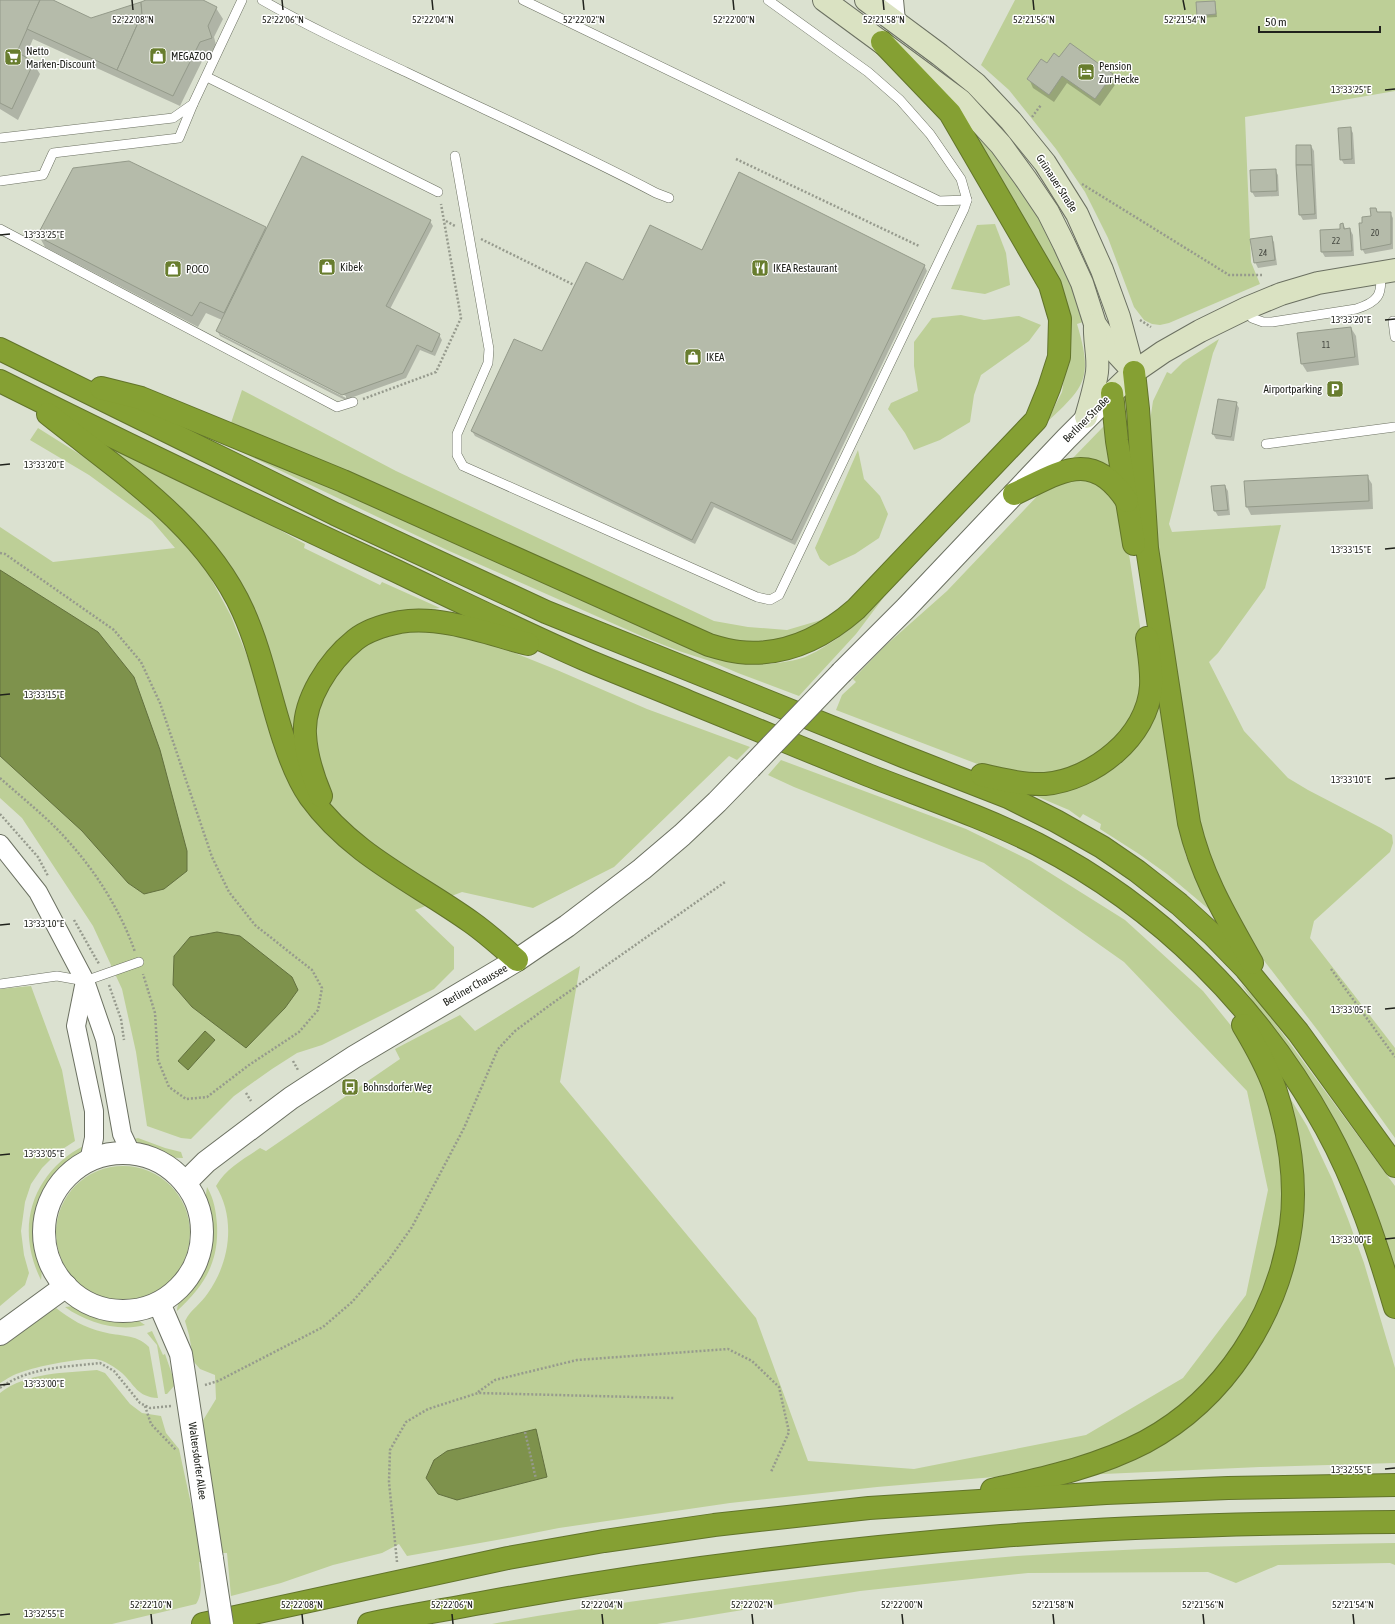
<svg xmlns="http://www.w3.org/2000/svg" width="1395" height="1624" font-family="'Asap Condensed',sans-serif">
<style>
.green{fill:#bdcf97}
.water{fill:#7e924c;stroke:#62703e}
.shadow{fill:#0003;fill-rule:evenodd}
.building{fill:#b5bbaa;stroke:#949a8a}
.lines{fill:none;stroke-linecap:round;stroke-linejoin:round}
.service-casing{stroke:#6b7061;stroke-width:10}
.minor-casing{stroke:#6b7061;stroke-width:20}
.tertiary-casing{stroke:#6b7061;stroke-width:24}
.secondary-casing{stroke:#6b7061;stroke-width:24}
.motorway-casing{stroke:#62742b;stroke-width:24}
.path{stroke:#969a8d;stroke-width:2.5;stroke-dasharray:2 2;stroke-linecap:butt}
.service{stroke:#fff;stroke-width:9}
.minor{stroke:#fff;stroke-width:18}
.tertiary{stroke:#fff;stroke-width:22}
.secondary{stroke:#dae2c2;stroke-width:22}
.motorway{stroke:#85a033;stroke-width:22}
.tertiary-bridge-casing{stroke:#6b7061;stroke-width:24;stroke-linecap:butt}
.tertiary-bridge{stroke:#fff;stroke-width:22}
.ticks{fill:none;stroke:#20221c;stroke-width:1.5}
.labels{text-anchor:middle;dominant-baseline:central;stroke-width:3;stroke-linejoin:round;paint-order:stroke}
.number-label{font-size:9px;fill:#454840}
.poi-label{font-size:11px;fill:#20221c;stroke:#fff;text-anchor:start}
.street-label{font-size:11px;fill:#20221c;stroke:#fff}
.ticks-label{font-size:10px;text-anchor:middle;fill:#20221c;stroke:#fff;stroke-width:3;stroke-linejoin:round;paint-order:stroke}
</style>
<rect width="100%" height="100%" fill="#dbe1d0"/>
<!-- green -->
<g class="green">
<polygon points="1015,0 1395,0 1395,91 1245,117 1251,262 1260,284 1169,323 1160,325 1152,324 1144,320 1134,307 1108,238 1085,192 1056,149 1009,90 981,65"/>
<path d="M 973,130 C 1024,185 1063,250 1083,322 L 1077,324 C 1093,378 1086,386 1046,423 L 1062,392 L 1069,344 L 971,134 Z"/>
<polygon points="995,224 1006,253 1010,285 985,294 951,289 977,225"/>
<polygon points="961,315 984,320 1019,316 1041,325 1029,341 981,375 974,395 970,422 940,440 914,450 905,433 888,409 891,403 918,391 914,366 914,342 932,318"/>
<polygon points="1219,339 1213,353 1169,524 1172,532 1281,525 1265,588 1218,653 1209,662 1244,731 1288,778 1308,790 1381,828 1392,835 1393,843 1390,852 1314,921 1310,938 1395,1048 1395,1138 1319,1032 1252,945 1227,904 1199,826 1157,551 1149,428 1153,401 1167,372 1171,374 1183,362"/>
<polygon points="242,390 396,471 714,621 748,627 787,630 821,620 847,603 835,616 784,642 721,642 230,426"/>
<polygon points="1104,426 1110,471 1071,460"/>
<polygon points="38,428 84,457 128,489 181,538 202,562 231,616 249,661 279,759 290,786 320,777 316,766 316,717 329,680 363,645 403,629 463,632 557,670 647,709 750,747 737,760 729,756 614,867 533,908 462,892 415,910 454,947 454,969 434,989 322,1045 297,1053 272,1069 234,1096 191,1139 181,1138 147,1126 136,1052 122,989 93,926 22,818 0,798 0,527 53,562 175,548 152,521 89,475 30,440"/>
<path d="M 214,439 L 771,664 C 782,662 795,661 805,657 C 836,643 861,621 884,597 L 856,634 L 799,696 L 738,673 L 710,661 L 679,651 L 646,638 L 447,550 Z"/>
<polygon points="98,445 135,457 258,518 305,544 304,548 380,585 382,582 440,608 395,613 347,637 296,746 255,617"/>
<polygon points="858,450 864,479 880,496 888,514 879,538 855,554 829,566 820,559 815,548"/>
<polygon points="1086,476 1115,493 1127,541 1141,633 1144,686 1128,728 1084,765 1043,775 1015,774 980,765 836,710 842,695 856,682 853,679 885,646 947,591 1044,489"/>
<polygon points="1160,694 1182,840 1186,856 1211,911 1167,874 1139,854 1100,829 1101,824 1083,814 1080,818 1069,810 1036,796 1039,793 1064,790"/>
<path d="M 781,760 L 966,829 L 1031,861 L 1125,920 L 1203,991 L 1241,1038 L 1262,1074 L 1280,1126 L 1286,1207 L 1268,1290 L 1225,1365 L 1170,1417 L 1104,1452 L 1036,1470 L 994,1477 L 877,1487 L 730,1503 L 559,1528 L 508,1538 L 407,1556 L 399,1544 L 382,1553 L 333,1565 L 281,1583 L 231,1596 L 227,1553 L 222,1553 L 202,1422 L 216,1399 L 215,1375 L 200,1369 L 194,1362 L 189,1335 L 185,1321 C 191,1309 201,1304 208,1293 C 230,1262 236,1219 216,1186 C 226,1168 244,1159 260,1148 L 266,1151 L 400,1059 L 395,1049 L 460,1015 L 475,1031 L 580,966 L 560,1082 L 756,1318 L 808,1461 L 914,1469 L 1086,1435 L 1183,1378 L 1246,1295 L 1268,1190 L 1247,1091 L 1124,962 L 984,863 L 794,787 L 768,775 Z"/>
<polygon points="1241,984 1260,1003 1395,1186 1395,1273 1343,1137 1319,1094 1293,1055 1259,1010"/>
<polygon points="31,986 62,1070 75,1141 58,1152 42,1168 31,1184 25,1202 21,1231 24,1255 29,1273 25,1285 0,1306 0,989"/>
<polygon points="1284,1088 1307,1126 1332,1179 1348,1219 1364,1263 1395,1368 1395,1463 1260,1467 1081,1475 1187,1422 1286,1277"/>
<path d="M 138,1138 L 165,1148 L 181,1152 L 183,1158 C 165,1158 147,1151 134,1139 Z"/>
<path d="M 85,1145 C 79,1160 58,1173 48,1189 C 39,1206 35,1228 38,1246 C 40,1258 43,1268 41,1280 C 14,1226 33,1172 85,1145 Z"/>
<circle cx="123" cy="1233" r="67"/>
<path d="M 207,1187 C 214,1199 216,1211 217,1225 C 219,1263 204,1286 177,1311 C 178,1296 191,1289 199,1278 C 202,1272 205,1264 207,1257 C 215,1233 202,1211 207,1187 Z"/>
<path d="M 75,1306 L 106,1317 L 136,1319 L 145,1325 C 119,1332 87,1323 65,1307 Z"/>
<path d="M 56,1308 C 70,1319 85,1328 103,1332 C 120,1337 135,1333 149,1347 L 158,1398 C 137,1397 135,1385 122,1373 C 115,1367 104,1360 95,1359 C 79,1358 37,1366 22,1372 C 14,1374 7,1379 0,1383 L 0,1343 Z"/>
<polygon points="152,1331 163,1355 165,1354 173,1377 174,1386 167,1394 165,1394 157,1345 147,1333"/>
<path d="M 97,1370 L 105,1373 L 130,1404 L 142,1413 L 161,1416 L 166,1433 L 179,1449 L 198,1536 L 202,1561 L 199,1562 C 200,1576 204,1592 196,1604 L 112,1624 L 0,1624 L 0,1393 C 27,1372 65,1373 97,1370 Z"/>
<path d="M 1395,1543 L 1395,1565 L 1390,1563 L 1278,1565 L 1236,1583 L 1208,1572 L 1028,1573 L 860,1591 L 657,1624 L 492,1624 C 579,1608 666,1597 754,1585 C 841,1574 929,1563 1017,1556 C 1143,1547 1269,1545 1395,1543 Z"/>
</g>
<!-- water -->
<g class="water">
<polygon points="0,570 98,632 134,677 160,750 187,851 187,871 164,889 144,894 128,883 82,831 0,756"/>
<polygon points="217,932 240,936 292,977 298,990 285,1008 246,1048 192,1007 173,985 174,956 190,937"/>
<polygon points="205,1031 215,1040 188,1070 178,1061"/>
<polygon points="536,1429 547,1477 457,1500 438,1494 426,1478 434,1460 447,1451"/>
</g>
<!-- shadow -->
<g class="shadow">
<polygon points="0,0 51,0 91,19 148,0 201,0 216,8 223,19 214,37 217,49 206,53 180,106 33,39 25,58 33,63 40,74 18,120 0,109"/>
<polygon points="1215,2 1217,17 1200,18 1198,16"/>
<polygon points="1060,59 1112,74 1117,82 1100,106 1067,83 1054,102 1033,88 1029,79 1048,64"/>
<polygon points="1350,128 1353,133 1355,164 1344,164 1341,159"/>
<polygon points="1311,146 1314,151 1317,219 1303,220 1300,215"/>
<polygon points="1275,170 1278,175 1279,196 1255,197 1252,192"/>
<polygon points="1376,209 1378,213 1390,213 1393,218 1393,249 1365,254 1362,249 1363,224 1372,217"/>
<path d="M 430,221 L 433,226 L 390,309 L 439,335 L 442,340 L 435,356 L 420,350 L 406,378 L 345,400 L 220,336 L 217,330 L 222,320 L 206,313 L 198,327 L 45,247 L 39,236 L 265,228 L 266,230 ZM 220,331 L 346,396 L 346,398 L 220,334 Z"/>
<polygon points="1343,224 1346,230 1350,229 1353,235 1354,256 1325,257 1322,252 1341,230"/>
<polygon points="1271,237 1274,242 1277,265 1258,268 1255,262"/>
<polygon points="702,251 924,265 927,271 795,545 714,507 695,544 475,436 472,431 543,352 623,281"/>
<polygon points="1351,328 1356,336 1359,365 1307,372 1302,364"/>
<polygon points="1236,403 1239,408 1234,441 1216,439 1213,434"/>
<polygon points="1367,476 1372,484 1373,509 1251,515 1247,507 1245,482"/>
<polygon points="1225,486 1228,491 1230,515 1218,516 1215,511 1212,487"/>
</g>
<!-- building -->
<g class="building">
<polygon points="0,0 40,0 17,52 34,62 12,109 0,103"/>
<polygon points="40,0 53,0 91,18 141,2 142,14 117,70 27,29"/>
<polygon points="146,0 203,0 217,7 208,26 212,38 200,42 173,96 117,70 142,14 141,2"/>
<polygon points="1215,1 1216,14 1197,16 1196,2"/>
<polygon points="1070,43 1113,74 1095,99 1062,76 1049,95 1027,79 1041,59 1047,63 1054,53 1059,57"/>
<polygon points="1351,127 1352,159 1340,160 1338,128"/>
<polygon points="1296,145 1311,145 1312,165 1296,165"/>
<polygon points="302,156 431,220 386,306 440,334 432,352 417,345 403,373 342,395 216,331"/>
<polygon points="129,161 266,227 224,313 200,302 192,316 37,236 73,168"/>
<polygon points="1296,165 1312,165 1315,214 1299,215"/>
<polygon points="1276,169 1277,191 1251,192 1250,170"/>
<polygon points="739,172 925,265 792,540 711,502 692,540 471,431 514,339 542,351 586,262 623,280 650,225 702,250"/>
<polygon points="1370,208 1376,208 1377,212 1391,212 1391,244 1361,250 1359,223 1362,223 1362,217 1371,216"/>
<polygon points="1343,223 1344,229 1350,228 1352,251 1321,252 1320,230 1340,229 1340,224"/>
<polygon points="1272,236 1275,260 1254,263 1250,239"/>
<polygon points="1351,327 1355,357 1301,364 1297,333"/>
<polygon points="1218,399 1237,402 1231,437 1212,434"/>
<polygon points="1368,475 1369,501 1246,507 1244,481"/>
<polygon points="1225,485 1228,510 1214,511 1211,486"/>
</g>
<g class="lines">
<defs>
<g id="service">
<path d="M 262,0 C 309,27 357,49 406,72 C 489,112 574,150 656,193 L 669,198"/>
<polyline points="523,0 939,201 967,200"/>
<polyline points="207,77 438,192"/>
<polyline points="0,138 173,118 193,104 242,0"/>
<polyline points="455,156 489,349 488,363 457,434 457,455 463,466 757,597 770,600 779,595 964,209 967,200 961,179 930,134 900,100 868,72 768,0"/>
<polyline points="0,181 43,175 53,153 179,138 193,104"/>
<polyline points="0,229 337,407 353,402"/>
<path d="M 1247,308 L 1252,318 L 1263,322 L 1272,322 L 1356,309 C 1378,302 1383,295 1380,272"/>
<polyline points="1393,321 1395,337"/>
<polyline points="1266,444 1395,427"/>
<polyline points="0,984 57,976 85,981 139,962"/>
</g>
<g id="minor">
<polyline points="894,0 896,21"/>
<polyline points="0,844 38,892 85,981 105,1039 122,1134 131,1153"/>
<polyline points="85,981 76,1026 94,1111 94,1138 89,1161"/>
</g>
<g id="tertiary">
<polyline points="842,672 906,608 1066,439 1112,393"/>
<circle cx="123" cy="1232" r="79"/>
<polyline points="185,1183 206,1162 291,1098 354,1057 517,960 567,926 642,869 682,835 717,802 750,768"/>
<polyline points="159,1303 181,1354 212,1559"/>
<polyline points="0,1334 66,1286"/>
</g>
<g id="secondary">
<polyline points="824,0 960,100 1001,145 1025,178 1048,212 1064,244 1082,283 1095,324 1110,346 1134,372"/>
<polyline points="866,0 940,55 976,84 1011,121 1045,163 1077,214 1102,270 1119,317 1133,369"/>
<polyline points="1112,393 1134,372 1163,352 1200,331 1247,308 1281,294 1318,283 1395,270"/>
<path d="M 1086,417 C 1090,403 1095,387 1097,372 C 1099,356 1094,341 1095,325"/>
</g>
<g id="motorway">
<polyline points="0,349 335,514 546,612 903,756 1008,797 1056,821 1102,847 1137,871 1179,904 1213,935 1246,969 1298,1032 1395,1166"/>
<path d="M 1134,372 L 1138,409 L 1147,548 L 1189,823 C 1202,877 1225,915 1252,963"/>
<path d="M 0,381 C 130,446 262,509 394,570 C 457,600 520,631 584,659 C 619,674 654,687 689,702 C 749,726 808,751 868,775 C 924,797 983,817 1037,844 C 1160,907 1260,1008 1326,1128 C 1357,1184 1377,1246 1395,1307"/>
<path d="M 101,388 L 141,398 L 343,481 L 709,645 C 719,648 729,651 739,652 C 784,657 823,638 856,609 L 1036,420 L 1049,388 L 1059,357 L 1060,319 L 1050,285 L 950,113 L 882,42"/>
<polyline points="1112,393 1117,441 1134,544"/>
<path d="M 48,414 C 119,471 204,525 243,611 C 262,653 270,699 285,743 C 291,761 298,780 310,797 C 352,855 415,882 471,922 C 488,934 502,947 517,960"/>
<path d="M 1014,494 C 1059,473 1092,447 1127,501"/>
<path d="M 982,775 C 1002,780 1024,785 1045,784 C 1093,780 1148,737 1151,686 C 1152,670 1149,654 1147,638"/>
<path d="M 321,796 C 313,777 306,755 305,734 C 303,700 329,661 355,640 C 366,631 385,625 400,622 C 441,615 489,634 528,644"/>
<path d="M 992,1490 C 1044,1478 1097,1467 1145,1442 C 1225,1399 1279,1314 1291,1225 C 1297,1181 1289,1131 1275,1089 C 1267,1066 1255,1045 1243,1025"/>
<polyline points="203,1624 508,1558 604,1541 714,1525 869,1508 1106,1493 1228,1488 1395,1485"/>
<path d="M 369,1624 C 406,1616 444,1610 481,1603 C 653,1571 826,1550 1001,1536 C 1132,1526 1264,1523 1395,1522"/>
</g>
</defs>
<!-- service casing -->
<use href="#service" class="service-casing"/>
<!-- minor casing -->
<use href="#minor" class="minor-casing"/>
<!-- tertiary casing -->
<use href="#tertiary" class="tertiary-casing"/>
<!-- secondary casing -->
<use href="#secondary" class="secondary-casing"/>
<!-- motorway casing -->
<use href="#motorway" class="motorway-casing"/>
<!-- path -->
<g class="path">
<polyline points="1032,117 1041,105"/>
<polyline points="736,159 919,246"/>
<polyline points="1082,184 1229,275 1262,275"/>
<polyline points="446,221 455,226"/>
<polyline points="481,239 574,285"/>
<polyline points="1140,320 1151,327"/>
<polyline points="363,399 436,372 461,318 441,204"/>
<polyline points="0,553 5,554 114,630 141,662 160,703 212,857 229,892 255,925 312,970 322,988 318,1010 299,1032 249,1065 207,1097 186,1099 169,1087 158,1060 155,1013 143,974"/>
<path d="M 0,778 C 19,795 39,811 57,829 C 91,864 119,906 135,952"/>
<polyline points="0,814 38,857 48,876"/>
<polyline points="74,920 99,964"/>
<polyline points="1331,969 1395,1057"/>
<polyline points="109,985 121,1019 124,1040"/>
<polyline points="293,1061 298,1070"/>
<polyline points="246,1093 251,1101"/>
<polyline points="205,1385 218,1381 323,1327 352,1302 388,1261 412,1227 464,1128 498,1049 515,1031 550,1005 725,882"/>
<path d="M 0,1388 C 28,1367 67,1367 100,1363 L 114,1371 L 140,1403 L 150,1408 L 171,1406"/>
<polyline points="478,1392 495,1380 577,1360 728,1349 752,1361 779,1387 789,1432 771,1472"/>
<polyline points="145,1406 151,1424 176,1450"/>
<polyline points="525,1432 536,1479"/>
<polyline points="397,1562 389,1482 390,1450 406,1422 428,1409 478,1393 674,1398"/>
</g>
<!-- service -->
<use href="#service" class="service"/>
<!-- minor -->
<use href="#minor" class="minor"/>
<!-- tertiary -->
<use href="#tertiary" class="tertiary"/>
<!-- secondary -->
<use href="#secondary" class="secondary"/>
<!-- motorway -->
<use href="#motorway" class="motorway"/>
<defs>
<g id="tertiary-bridge">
<polyline points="750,768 842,672"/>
<polyline points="212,1559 222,1624"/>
</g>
</defs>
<!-- tertiary-bridge casing -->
<use href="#tertiary-bridge" class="tertiary-bridge-casing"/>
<!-- tertiary-bridge -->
<use href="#tertiary-bridge" class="tertiary-bridge"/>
</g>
<!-- ticks -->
<path class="ticks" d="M 132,0 L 133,10M 282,0 L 283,10M 432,0 L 433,10M 583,0 L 584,10M 733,0 L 734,10M 883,0 L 884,10M 1033,0 L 1034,10M 1183,0 L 1185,10M 1385,90 L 1395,89M 0,235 L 10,234M 1385,320 L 1395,319M 0,465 L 10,464M 1385,549 L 1395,548M 0,695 L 10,694M 1385,779 L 1395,778M 0,925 L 10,924M 1385,1009 L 1395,1008M 0,1155 L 10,1154M 1385,1239 L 1395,1238M 0,1385 L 10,1384M 1385,1469 L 1395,1468M 151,1614 L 152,1624M 302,1614 L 303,1624M 452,1614 L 453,1624M 602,1614 L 603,1624M 752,1614 L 753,1624M 902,1614 L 903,1624M 1053,1614 L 1054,1624M 1203,1614 L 1204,1624M 1353,1614 L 1354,1624M 0,1615 L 10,1614"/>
<!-- icons -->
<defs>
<symbol id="shop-square" viewBox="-11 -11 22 22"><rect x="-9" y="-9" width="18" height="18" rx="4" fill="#687d2e" stroke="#fff"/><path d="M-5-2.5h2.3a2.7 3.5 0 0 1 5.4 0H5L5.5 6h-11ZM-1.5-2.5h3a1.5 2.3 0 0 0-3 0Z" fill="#fff"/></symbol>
<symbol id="supermarket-square" viewBox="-11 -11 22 22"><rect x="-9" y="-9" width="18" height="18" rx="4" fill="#687d2e" stroke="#fff"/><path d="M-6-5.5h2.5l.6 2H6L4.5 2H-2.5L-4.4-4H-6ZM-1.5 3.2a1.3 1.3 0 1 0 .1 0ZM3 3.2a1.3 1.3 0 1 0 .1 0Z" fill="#fff"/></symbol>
<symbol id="hotel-square" viewBox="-11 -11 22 22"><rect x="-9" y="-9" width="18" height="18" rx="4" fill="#687d2e" stroke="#fff"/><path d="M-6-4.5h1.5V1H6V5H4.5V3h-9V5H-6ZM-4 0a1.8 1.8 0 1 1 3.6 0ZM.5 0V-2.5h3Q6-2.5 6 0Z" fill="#fff"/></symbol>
<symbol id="restaurant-square" viewBox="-11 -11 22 22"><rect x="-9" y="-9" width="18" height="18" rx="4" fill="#687d2e" stroke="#fff"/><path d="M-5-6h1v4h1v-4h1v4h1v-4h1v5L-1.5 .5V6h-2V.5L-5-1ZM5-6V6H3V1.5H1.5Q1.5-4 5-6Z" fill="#fff"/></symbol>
<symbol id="parking-square" viewBox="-11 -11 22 22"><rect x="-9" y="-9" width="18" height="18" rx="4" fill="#687d2e" stroke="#fff"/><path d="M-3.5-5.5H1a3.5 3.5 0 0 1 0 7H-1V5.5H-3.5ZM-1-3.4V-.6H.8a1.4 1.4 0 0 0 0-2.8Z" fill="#fff"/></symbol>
<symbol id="bus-square" viewBox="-11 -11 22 22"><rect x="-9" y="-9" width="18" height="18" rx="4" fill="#687d2e" stroke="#fff"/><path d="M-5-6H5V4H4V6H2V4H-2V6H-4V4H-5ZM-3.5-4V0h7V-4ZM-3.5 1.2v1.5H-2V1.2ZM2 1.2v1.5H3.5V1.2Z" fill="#fff"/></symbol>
</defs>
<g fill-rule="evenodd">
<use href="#shop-square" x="148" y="46" width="20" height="20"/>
<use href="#supermarket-square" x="3" y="47" width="20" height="20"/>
<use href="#hotel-square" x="1076" y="62" width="20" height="20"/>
<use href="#shop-square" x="317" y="257" width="20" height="20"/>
<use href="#restaurant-square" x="750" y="258" width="20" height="20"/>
<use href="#shop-square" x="163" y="259" width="20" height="20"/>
<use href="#shop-square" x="683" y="347" width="20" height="20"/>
<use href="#parking-square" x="1325" y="379" width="20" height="20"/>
<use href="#bus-square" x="340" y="1077" width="20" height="20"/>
</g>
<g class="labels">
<!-- number labels -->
<g class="number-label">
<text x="1375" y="233">20</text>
<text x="1336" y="241">22</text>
<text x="1263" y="253">24</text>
<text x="1326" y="345">11</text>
</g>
<!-- poi labels -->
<g class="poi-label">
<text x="26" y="51">Netto<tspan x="26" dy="13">Marken-Discount</tspan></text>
<text x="171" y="56">MEGAZOO</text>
<text x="1099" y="66">Pension<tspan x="1099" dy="13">Zur Hecke</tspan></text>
<text x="340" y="267">Kibek</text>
<text x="773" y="268">IKEA Restaurant</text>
<text x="186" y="269">POCO</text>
<text x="706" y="357">IKEA</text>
<text x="1322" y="389" text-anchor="end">Airportparking</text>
<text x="363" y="1087">Bohnsdorfer Weg</text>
</g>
<!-- street labels -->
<g class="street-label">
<text transform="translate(1057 183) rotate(57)">Grünauer Straße</text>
<text transform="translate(1086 419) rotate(-45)">Berliner Straße</text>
<text transform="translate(475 985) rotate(-30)">Berliner Chaussee</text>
<text transform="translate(198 1461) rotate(82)">Waltersdorfer Allee</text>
</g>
</g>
<g class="ticks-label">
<text x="133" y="23">52°22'08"N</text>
<text x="283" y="23">52°22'06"N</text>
<text x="433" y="23">52°22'04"N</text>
<text x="584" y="23">52°22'02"N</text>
<text x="734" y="23">52°22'00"N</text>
<text x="884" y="23">52°21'58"N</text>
<text x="1034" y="23">52°21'56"N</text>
<text x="1185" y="23">52°21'54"N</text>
<text x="1351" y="93">13°33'25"E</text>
<text x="44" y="238">13°33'25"E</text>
<text x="1351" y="323">13°33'20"E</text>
<text x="44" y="468">13°33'20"E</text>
<text x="1351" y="553">13°33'15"E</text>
<text x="44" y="698">13°33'15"E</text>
<text x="1351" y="783">13°33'10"E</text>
<text x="44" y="927">13°33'10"E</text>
<text x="1351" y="1013">13°33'05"E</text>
<text x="44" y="1157">13°33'05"E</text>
<text x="1351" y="1243">13°33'00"E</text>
<text x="44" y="1387">13°33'00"E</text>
<text x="1351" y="1473">13°32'55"E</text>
<text x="151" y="1608">52°22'10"N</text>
<text x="302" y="1608">52°22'08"N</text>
<text x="452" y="1608">52°22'06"N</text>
<text x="602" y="1608">52°22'04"N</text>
<text x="752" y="1608">52°22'02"N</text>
<text x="902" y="1608">52°22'00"N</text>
<text x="1053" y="1608">52°21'58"N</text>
<text x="1203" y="1608">52°21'56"N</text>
<text x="1353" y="1608">52°21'54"N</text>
<text x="44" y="1617">13°32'55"E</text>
</g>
<!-- scale -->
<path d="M1259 26v6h121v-6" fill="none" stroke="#20221c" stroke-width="2"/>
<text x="1265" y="26" font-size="12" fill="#20221c" stroke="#ffffff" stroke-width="3" paint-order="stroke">50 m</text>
</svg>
